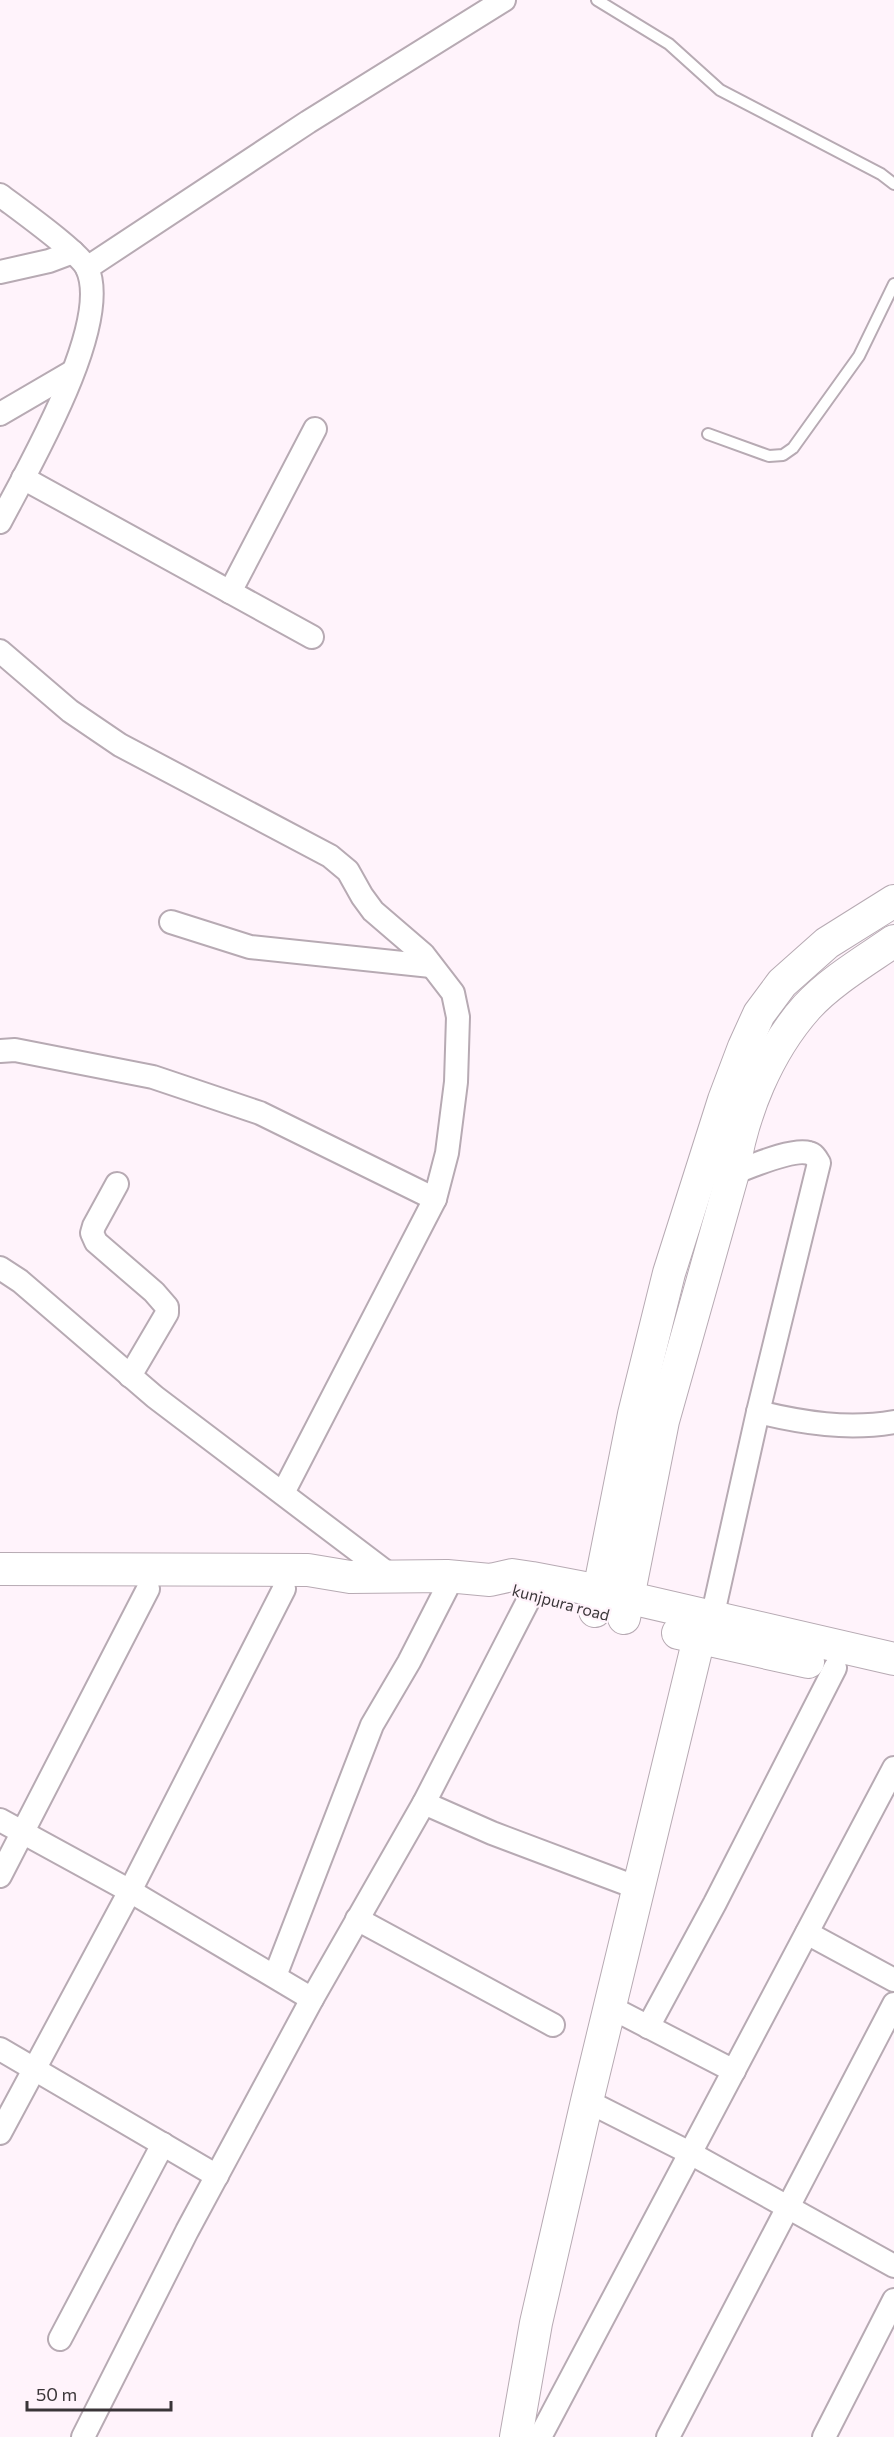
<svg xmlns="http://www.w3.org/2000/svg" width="894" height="2437" font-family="Commissioner,sans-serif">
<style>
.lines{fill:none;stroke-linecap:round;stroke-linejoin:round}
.lane-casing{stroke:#b7aab3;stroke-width:14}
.street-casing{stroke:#b7aab3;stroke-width:26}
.secondary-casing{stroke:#b7aab3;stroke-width:34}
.lane{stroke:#fff;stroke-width:10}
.street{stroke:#fff;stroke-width:22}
.secondary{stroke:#fff;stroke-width:32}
.labels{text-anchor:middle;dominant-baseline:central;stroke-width:4.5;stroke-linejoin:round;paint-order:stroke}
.street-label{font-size:16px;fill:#3a3538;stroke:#fff3fb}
</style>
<rect width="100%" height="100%" fill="#fff3fb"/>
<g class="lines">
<defs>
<g id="lane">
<polyline points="597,0 669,44 720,90 881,174 894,184"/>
<polyline points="708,434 769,456 783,455 793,448 859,356 894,284"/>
</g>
<g id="street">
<path d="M 0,195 C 17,208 79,252 87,268 C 113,324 27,470 0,522"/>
<polyline points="87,268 308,122 504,0"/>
<polyline points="0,272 49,261 73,252"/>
<polyline points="0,414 72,372"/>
<polyline points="23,478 312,637"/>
<polyline points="230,592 315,429"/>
<polyline points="0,651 70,711 120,745 330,856 348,871 362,896 373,911 423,954 453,993 458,1017 456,1082 447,1153 435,1199 283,1493"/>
<polyline points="171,922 250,947 431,966"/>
<polyline points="0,1051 15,1050 153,1077 260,1113 435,1199"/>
<polyline points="117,1184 94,1226 92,1233 96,1242 154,1292 167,1307 167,1313 130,1376"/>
<polyline points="0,1268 20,1281 155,1397 390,1575"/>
<path d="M 758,1412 C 803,1423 848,1430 894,1422"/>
<path d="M 712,1618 L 758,1412 L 819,1163 C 816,1158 814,1154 809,1153 C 792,1148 750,1167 733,1173"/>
<polyline points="424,1803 492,1833 638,1888"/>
<polyline points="0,1820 130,1891 312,1999"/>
<polyline points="0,1876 148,1589"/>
<polyline points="357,1919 553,2025"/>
<polyline points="807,1933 894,1980"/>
<polyline points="275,1976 372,1725 409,1662 453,1576"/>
<polyline points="610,2007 734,2071"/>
<polyline points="648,2027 715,1903 835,1668"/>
<polyline points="0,2049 217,2176"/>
<polyline points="587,2101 690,2153 894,2266"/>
<polyline points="0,2133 130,1891 284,1589"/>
<polyline points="60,2339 163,2144"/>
<polyline points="83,2437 187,2231 312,1999 424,1803 530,1597"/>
<polyline points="540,2437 894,1768"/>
<polyline points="668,2437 894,2004"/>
<polyline points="824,2437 894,2300"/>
</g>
<g id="secondary">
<polyline points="0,1569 308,1570 350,1577 447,1576 490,1580 512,1575 532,1578 600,1591 894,1659"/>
<polyline points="595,1611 634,1414 669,1273 724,1100 744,1047 759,1014 782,983 827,943 894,901"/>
<path d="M 624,1618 L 663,1421 L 733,1173 C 742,1114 767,1052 807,1007 C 831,981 865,961 894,941"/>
<polyline points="678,1633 808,1662"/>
<polyline points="516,2437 536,2323 587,2101 699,1638"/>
</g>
</defs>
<!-- lane casing -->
<use href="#lane" class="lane-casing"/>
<!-- street casing -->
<use href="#street" class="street-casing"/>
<!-- secondary casing -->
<use href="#secondary" class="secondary-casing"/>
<!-- lane -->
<use href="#lane" class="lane"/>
<!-- street -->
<use href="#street" class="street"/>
<!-- secondary -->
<use href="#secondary" class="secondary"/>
</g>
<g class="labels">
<!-- street labels -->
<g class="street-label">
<text transform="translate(561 1602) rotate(15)">kunjpura road</text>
</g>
</g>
<!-- scale -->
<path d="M27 2401v9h144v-9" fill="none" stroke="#3a3538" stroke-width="3"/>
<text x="36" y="2401" font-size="18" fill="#3a3538" stroke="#fff3fb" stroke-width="4.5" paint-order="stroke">50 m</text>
</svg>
